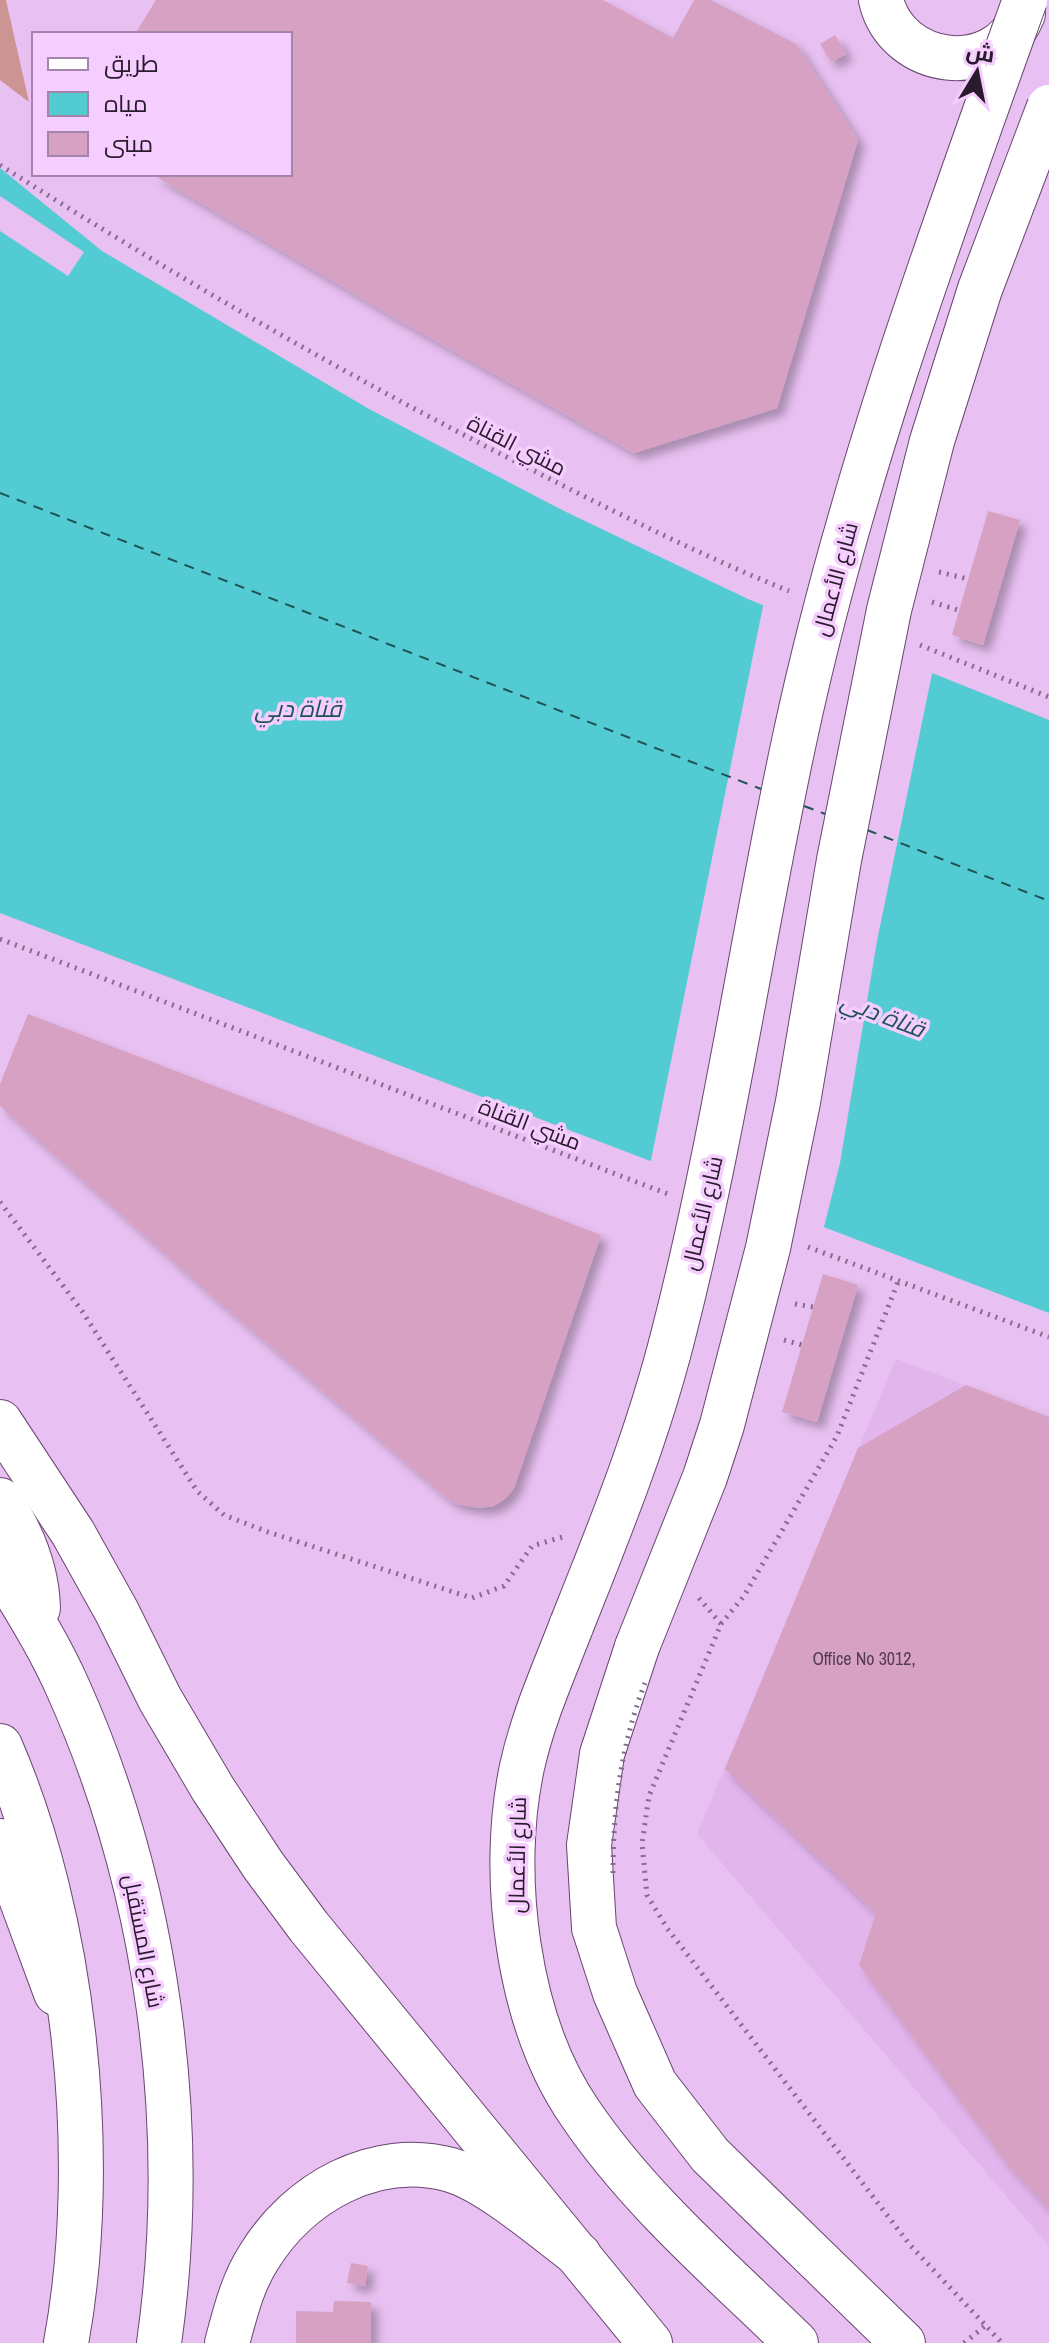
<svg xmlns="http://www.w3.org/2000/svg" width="1049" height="2343" font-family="'Archivo Narrow',Cairo,sans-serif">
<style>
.built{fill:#e2b5ec}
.green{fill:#cc9493}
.water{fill:#53cbd2}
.pier{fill:#e8c0f1}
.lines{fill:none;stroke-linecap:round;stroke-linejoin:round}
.ferry{stroke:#1f5356;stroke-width:2;stroke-dasharray:10 8;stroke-linecap:butt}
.building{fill:#d7a1c4;filter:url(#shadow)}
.tertiary-casing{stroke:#694671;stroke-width:46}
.secondary-casing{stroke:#694671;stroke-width:46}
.path{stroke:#866b8c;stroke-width:5;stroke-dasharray:2 6;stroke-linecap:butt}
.tertiary{stroke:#fff;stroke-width:44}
.secondary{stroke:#fff;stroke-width:44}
.tertiary-bridge-casing{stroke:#694671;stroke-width:46;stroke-linecap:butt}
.path-bridge{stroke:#866b8c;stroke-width:5;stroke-dasharray:2 6;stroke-linecap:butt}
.tertiary-bridge{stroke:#fff;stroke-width:44}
.labels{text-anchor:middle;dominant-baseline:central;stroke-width:7;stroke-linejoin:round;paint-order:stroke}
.number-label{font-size:18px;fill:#543c52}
.street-label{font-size:22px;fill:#291a2c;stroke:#f5cdfe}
.water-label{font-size:24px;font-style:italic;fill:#1f5356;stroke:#f5cdfe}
</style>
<defs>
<filter id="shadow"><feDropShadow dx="7" dy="7" stdDeviation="4" flood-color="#0004"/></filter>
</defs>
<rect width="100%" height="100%" fill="#e8c0f1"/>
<!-- built -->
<polygon class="built" points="896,1359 1049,1417 1049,2246 697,1834"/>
<!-- green -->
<polygon class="green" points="0,0 6,0 29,102 0,80"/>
<!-- water -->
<polygon class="water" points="0,168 102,251 369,409 564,511 748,599 1049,720 1049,1313 0,913"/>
<!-- pier -->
<g class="pier">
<polygon points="0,196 84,252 68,276 0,231"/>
<polygon points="764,601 933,669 877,941 840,1163 823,1231 650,1165"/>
</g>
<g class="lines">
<!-- ferry -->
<g class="ferry">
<polyline points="0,493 761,789"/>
<polyline points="804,806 828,815"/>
<polyline points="867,830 1049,901"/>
</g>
</g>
<!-- building -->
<g class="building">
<polygon points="156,0 603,0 673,38 694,0 711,0 796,44 858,140 777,408 634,453 392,316 152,174 290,174 290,34 135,34"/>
<polygon points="835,35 846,54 831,62 820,44"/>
<polygon points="988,511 1020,520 983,645 952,635"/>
<polygon points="28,1014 601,1235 514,1488 506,1498 494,1506 479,1508 457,1504 448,1499 211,1295 0,1106 0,1084"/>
<polygon points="823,1274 858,1285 817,1422 782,1412"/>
<polygon points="966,1385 1049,1417 1049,2209 1008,2165 859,1965 876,1913 725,1769 858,1448"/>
<polygon points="351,2263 368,2266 365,2286 347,2283"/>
<polygon points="334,2301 371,2302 371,2343 296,2343 296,2311 333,2312"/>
</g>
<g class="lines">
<defs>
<g id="tertiary">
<path d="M 881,0 C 897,68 996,81 1023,14"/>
<polyline points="0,1422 73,1533 117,1612 160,1699 213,1789 263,1865 309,1927 650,2343"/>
<path d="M 572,1624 C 554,1671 533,1717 522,1767 C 499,1874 517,2022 580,2113 C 639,2200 721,2270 796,2343"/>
<polyline points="637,1647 602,1754 589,1845 594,1928 615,1993 655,2084 710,2155 903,2343"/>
<polyline points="0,1841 56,1993"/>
</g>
<g id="secondary">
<path d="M 0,1500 C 21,1532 37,1569 38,1608"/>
<path d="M 0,1566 C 24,1606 49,1645 68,1688 C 158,1888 190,2126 159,2343"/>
<path d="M 0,1746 C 75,1918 100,2159 66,2343"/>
<path d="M 227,2343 C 235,2314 242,2283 259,2257 C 298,2193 375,2149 451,2170 C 491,2182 545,2230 579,2255"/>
</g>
</defs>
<!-- tertiary casing -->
<use href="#tertiary" class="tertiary-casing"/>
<!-- secondary casing -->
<use href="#secondary" class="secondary-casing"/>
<!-- path -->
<g class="path">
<path d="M 0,165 C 176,277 355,381 542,475 C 623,516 705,557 789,591"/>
<polyline points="939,572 968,579"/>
<polyline points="932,602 958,610"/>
<polyline points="920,645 1049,697"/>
<polyline points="0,939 668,1194"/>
<polyline points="0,1202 82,1311 197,1491 224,1515 268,1532 472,1598 504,1586 532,1546 566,1536"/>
<polyline points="808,1247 1049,1337"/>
<polyline points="795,1304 813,1307"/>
<polyline points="784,1340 802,1345"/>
<polyline points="699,1598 721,1624 649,1796 642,1844 647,1895 667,1928 910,2245 1002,2343"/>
<polyline points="721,1624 744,1596 837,1436 898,1282"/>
<polyline points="964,2343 985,2326"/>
</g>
<!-- tertiary -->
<use href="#tertiary" class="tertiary"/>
<!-- secondary -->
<use href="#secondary" class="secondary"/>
<defs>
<g id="tertiary-bridge">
<path d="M 572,1624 C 610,1529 648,1435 673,1336 C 724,1138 752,936 795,737 C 849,485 938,242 1025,0"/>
<polyline points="637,1647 705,1477 722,1425 768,1248 798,1102 839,860 889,610 932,441 980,289 1049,107"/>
</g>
</defs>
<!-- tertiary-bridge casing -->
<use href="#tertiary-bridge" class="tertiary-bridge-casing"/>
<!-- path-bridge -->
<path class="path-bridge" d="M 613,1873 C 613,1807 621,1745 645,1683"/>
<!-- tertiary-bridge -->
<use href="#tertiary-bridge" class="tertiary-bridge"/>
</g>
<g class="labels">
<!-- number labels -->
<g class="number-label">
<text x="864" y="1658">Office No 3012,</text>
</g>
<!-- street labels -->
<g class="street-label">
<text transform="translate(517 445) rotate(27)">مشي القناة</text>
<text transform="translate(835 579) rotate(-75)">شارع الأعمال</text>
<text transform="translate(530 1124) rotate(21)">مشي القناة</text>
<text transform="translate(702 1213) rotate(-77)">شارع الأعمال</text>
<text transform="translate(517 1855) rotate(-89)">شارع الأعمال</text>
<text transform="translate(144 1941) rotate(79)">شارع المستقبل</text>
</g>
<!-- water labels -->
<g class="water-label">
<text x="298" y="708">قناة دبي</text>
<text transform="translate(883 1014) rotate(21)">قناة دبي</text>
</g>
</g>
<!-- legend -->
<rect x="32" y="32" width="260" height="144" fill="#f5cdfe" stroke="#a385aa" stroke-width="2"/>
<rect x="48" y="58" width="40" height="12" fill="#ffffff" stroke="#a385aa" stroke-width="2"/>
<text x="104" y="72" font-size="24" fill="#291a2c">طريق</text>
<rect x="48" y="92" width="40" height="24" fill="#53cbd2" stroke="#a385aa" stroke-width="2"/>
<text x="104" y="112" font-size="24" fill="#291a2c">مياه</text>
<rect x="48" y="132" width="40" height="24" fill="#d7a1c4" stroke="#a385aa" stroke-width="2"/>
<text x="104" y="152" font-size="24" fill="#291a2c">مبنى</text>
<!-- north arrow -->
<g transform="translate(977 72) rotate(10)" stroke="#f5cdfe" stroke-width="6" paint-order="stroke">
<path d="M0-6L14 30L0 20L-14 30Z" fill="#291a2c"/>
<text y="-12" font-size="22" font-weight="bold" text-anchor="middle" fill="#291a2c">ش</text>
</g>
</svg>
